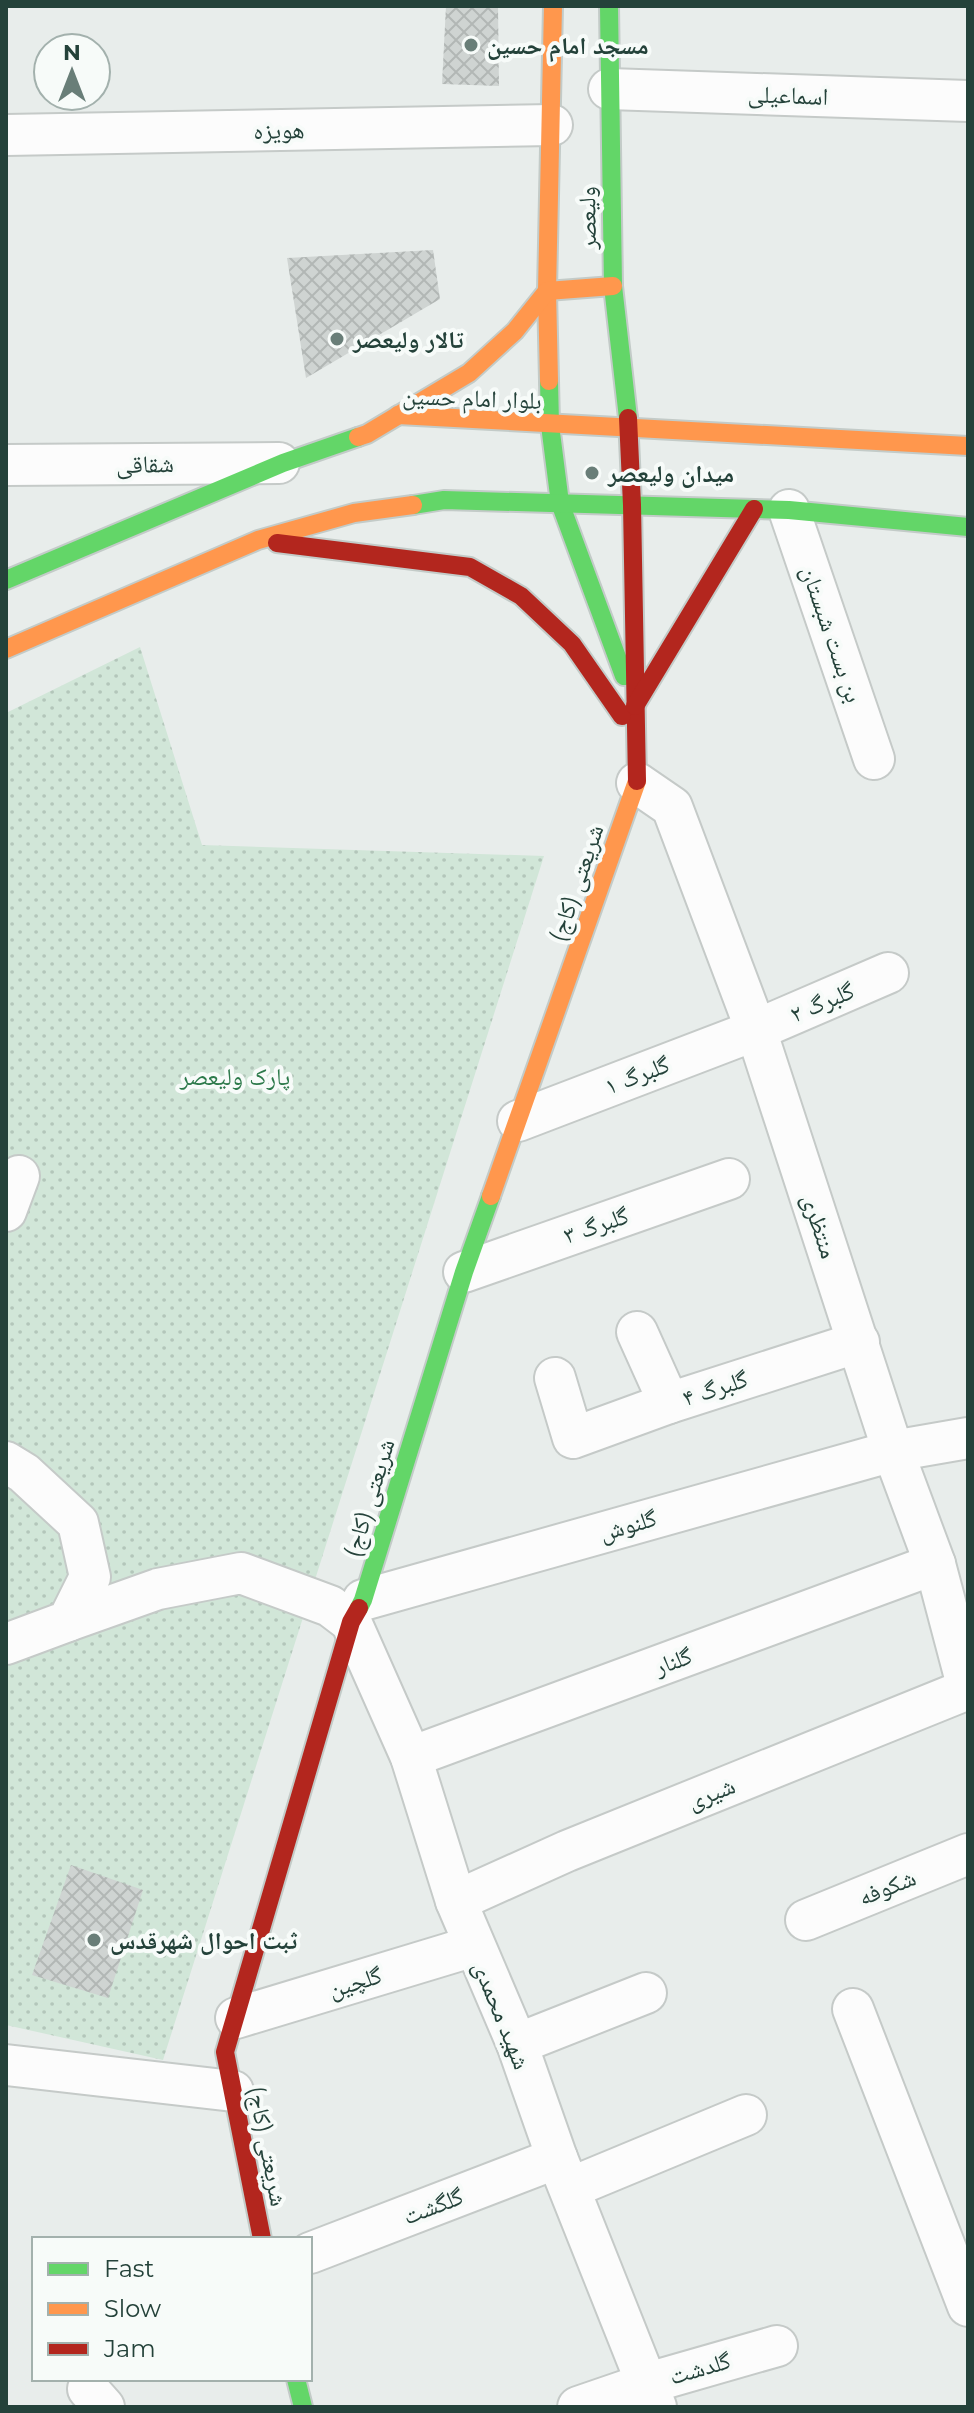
<svg xmlns="http://www.w3.org/2000/svg" width="974" height="2413" font-family="Montserrat,'Noto Naskh Arabic',sans-serif">
<style>
.park{fill:url(#park-dots)}
.building{fill:url(#building-cross-hatch)}
.lines{fill:none;stroke-linecap:round;stroke-linejoin:round}
.street-casing{stroke:#c5cac8;stroke-width:44}
.fast-casing{stroke:#c3cbc8;stroke-width:22}
.slow-casing{stroke:#c3cbc8;stroke-width:22}
.jam-casing{stroke:#c3cbc8;stroke-width:22}
.street{stroke:#fcfcfc;stroke-width:40}
.fast{stroke:#63d668;stroke-width:18}
.slow{stroke:#ff974d;stroke-width:18}
.jam{stroke:#b3261e;stroke-width:18}
.poi-dot{fill:#697e78;stroke:#f7fbf9;stroke-width:3}
.labels{text-anchor:middle;dominant-baseline:central;stroke-width:8;stroke-linejoin:round;paint-order:stroke}
.poi-label{font-size:24px;font-weight:bold;fill:#24423a;stroke:#f7fbf9;text-anchor:start}
.street-label{font-size:24px;fill:#24423a;stroke:#f7fbf9}
.park-label{font-size:24px;fill:#2d7a4b;stroke:#f7fbf9}
</style>
<defs>
<pattern id="park-dots" width="8" height="8" patternUnits="userSpaceOnUse" patternTransform="scale(2)"><rect width="8" height="8" fill="#d1e6d8"/><path d="M2 2h.1M6 6h.1" fill="none" stroke="#b3c6ba" stroke-width="1.8" stroke-linecap="round"/></pattern>
<pattern id="building-cross-hatch" width="8" height="8" patternUnits="userSpaceOnUse" patternTransform="scale(2)"><rect width="8" height="8" fill="#cfd4d2"/><path d="M0 0l8 8M0 8l8-8" fill="none" stroke="#b2b7b5"/></pattern>
</defs>
<rect width="100%" height="100%" fill="#e8edeb"/>
<!-- park -->
<polygon class="park" points="140,647 202,845 544,856 163,2060 6,2025 6,713"/>
<!-- building -->
<g class="building">
<polygon points="446,6 498,6 499,86 442,84"/>
<polygon points="433,250 440,299 306,378 287,258"/>
<polygon points="71,1865 143,1890 108,1998 32,1975"/>
</g>
<g class="lines">
<defs>
<g id="street">
<polyline points="609,89 968,101"/>
<polyline points="6,135 552,125"/>
<polyline points="6,465 279,463"/>
<polyline points="789,510 874,759"/>
<polyline points="637,783 672,807 756,1030 893,1451 935,1564 968,1689"/>
<polyline points="518,1121 756,1030 888,973"/>
<polyline points="6,1211 19,1176"/>
<polyline points="464,1272 729,1179"/>
<polyline points="637,1332 669,1403"/>
<polyline points="555,1378 573,1438 669,1403 859,1342"/>
<polyline points="6,1462 24,1473 78,1523 90,1577 68,1621 6,1644"/>
<polyline points="363,1600 893,1451 968,1438"/>
<polyline points="68,1621 158,1589 241,1573 330,1606 351,1622 411,1757 456,1901 517,2044 557,2158 656,2407"/>
<polyline points="411,1757 935,1564"/>
<polyline points="456,1901 567,1851 968,1689"/>
<polyline points="806,1920 968,1854"/>
<polyline points="853,2009 968,2306"/>
<polyline points="236,2018 474,1946"/>
<polyline points="517,2044 646,1993"/>
<polyline points="6,2065 233,2091"/>
<polyline points="570,2188 746,2115"/>
<polyline points="310,2253 557,2158"/>
<polyline points="88,2389 104,2407"/>
<polyline points="578,2407 648,2383 777,2346"/>
</g>
<g id="fast">
<polyline points="609,6 613,286 628,418"/>
<polyline points="549,381 550,425 560,503 624,676"/>
<polyline points="413,505 444,500 789,510 968,527"/>
<polyline points="6,580 283,463 358,437"/>
<polyline points="359,1608 363,1600 464,1272 491,1196"/>
<polyline points="296,2379 303,2407"/>
</g>
<g id="slow">
<polyline points="549,381 547,291 553,6"/>
<polyline points="398,415 968,446"/>
<polyline points="358,437 367,434 469,373 515,331 547,291 613,286"/>
<polyline points="6,649 258,540 354,513 413,505"/>
<polyline points="491,1196 637,781"/>
</g>
<g id="jam">
<polyline points="628,418 632,505 637,781"/>
<polyline points="277,543 470,567 521,596 572,644 622,716"/>
<polyline points="635,706 754,509"/>
<polyline points="262,2239 225,2052 351,1622 359,1608"/>
</g>
</defs>
<!-- street casing -->
<use href="#street" class="street-casing"/>
<!-- fast casing -->
<use href="#fast" class="fast-casing"/>
<!-- slow casing -->
<use href="#slow" class="slow-casing"/>
<!-- jam casing -->
<use href="#jam" class="jam-casing"/>
<!-- street -->
<use href="#street" class="street"/>
<!-- fast -->
<use href="#fast" class="fast"/>
<!-- slow -->
<use href="#slow" class="slow"/>
<!-- jam -->
<use href="#jam" class="jam"/>
</g>
<!-- markers -->
<g class="poi-dot">
<circle cx="471" cy="45" r="8"/>
<circle cx="337" cy="339" r="8"/>
<circle cx="592" cy="473" r="8"/>
<circle cx="94" cy="1940" r="8"/>
</g>
<g class="labels">
<!-- poi labels -->
<g class="poi-label">
<text x="487" y="45">مسجد امام حسین</text>
<text x="353" y="339">تالار ولیعصر</text>
<text x="608" y="473">میدان ولیعصر</text>
<text x="110" y="1940">ثبت احوال شهرقدس</text>
</g>
<!-- street labels -->
<g class="street-label">
<text transform="translate(788 95) rotate(2)">اسماعیلی</text>
<text transform="translate(279 130) rotate(-1)">هویزه</text>
<text transform="translate(587 218) rotate(-91)">ولیعصر</text>
<text transform="translate(472 398) rotate(2)">بلوار امام حسین</text>
<text transform="translate(145 464) rotate(-1)">شقاقی</text>
<text transform="translate(832 634) rotate(71)">بن بست شبستان</text>
<text transform="translate(576 883) rotate(-71)">شریعتی (کاج)</text>
<text transform="translate(822 1002) rotate(-23)">گلبرگ ۲</text>
<text transform="translate(637 1075) rotate(-21)">گلبرگ ۱</text>
<text transform="translate(596 1225) rotate(-19)">گلبرگ ۳</text>
<text transform="translate(820 1226) rotate(72)">منتظری</text>
<text transform="translate(715 1388) rotate(-18)">گلبرگ ۴</text>
<text transform="translate(369 1498) rotate(-73)">شریعتی (کاج)</text>
<text transform="translate(628 1525) rotate(-16)">گلنوش</text>
<text transform="translate(673 1661) rotate(-20)">گلنار</text>
<text transform="translate(711 1793) rotate(-22)">شیری</text>
<text transform="translate(887 1887) rotate(-22)">شکوفه</text>
<text transform="translate(355 1982) rotate(-17)">گلچین</text>
<text transform="translate(502 2015) rotate(68)">شهید محمدی</text>
<text transform="translate(268 2146) rotate(79)">شریعتی (کاج)</text>
<text transform="translate(433 2206) rotate(-21)">گلگشت</text>
<text transform="translate(700 2368) rotate(-16)">گلدشت</text>
</g>
<!-- park labels -->
<g class="park-label">
<text x="235" y="1076">پارک ولیعصر</text>
</g>
</g>
<!-- border -->
<rect width="974" height="2413" fill="none" stroke="#24423a" stroke-width="16"/>
<!-- legend -->
<rect x="32" y="2237" width="280" height="144" fill="#f7fbf9" stroke="#a3b1ad" stroke-width="2"/>
<rect x="48" y="2263" width="40" height="12" fill="#63d668" stroke="#a3b1ad" stroke-width="2"/>
<text x="104" y="2277" font-size="24" fill="#24423a">Fast</text>
<rect x="48" y="2303" width="40" height="12" fill="#ff974d" stroke="#a3b1ad" stroke-width="2"/>
<text x="104" y="2317" font-size="24" fill="#24423a">Slow</text>
<rect x="48" y="2343" width="40" height="12" fill="#b3261e" stroke="#a3b1ad" stroke-width="2"/>
<text x="104" y="2357" font-size="24" fill="#24423a">Jam</text>
<!-- north arrow -->
<g transform="translate(72 72)"><circle r="38" fill="#f7fbf9" stroke="#a3b1ad" stroke-width="2"/>
<path d="M0-6L14 30L0 20L-14 30Z" fill="#697e78"/>
<text y="-12" font-size="22" font-weight="bold" text-anchor="middle" fill="#24423a">N</text>
</g>
</svg>
